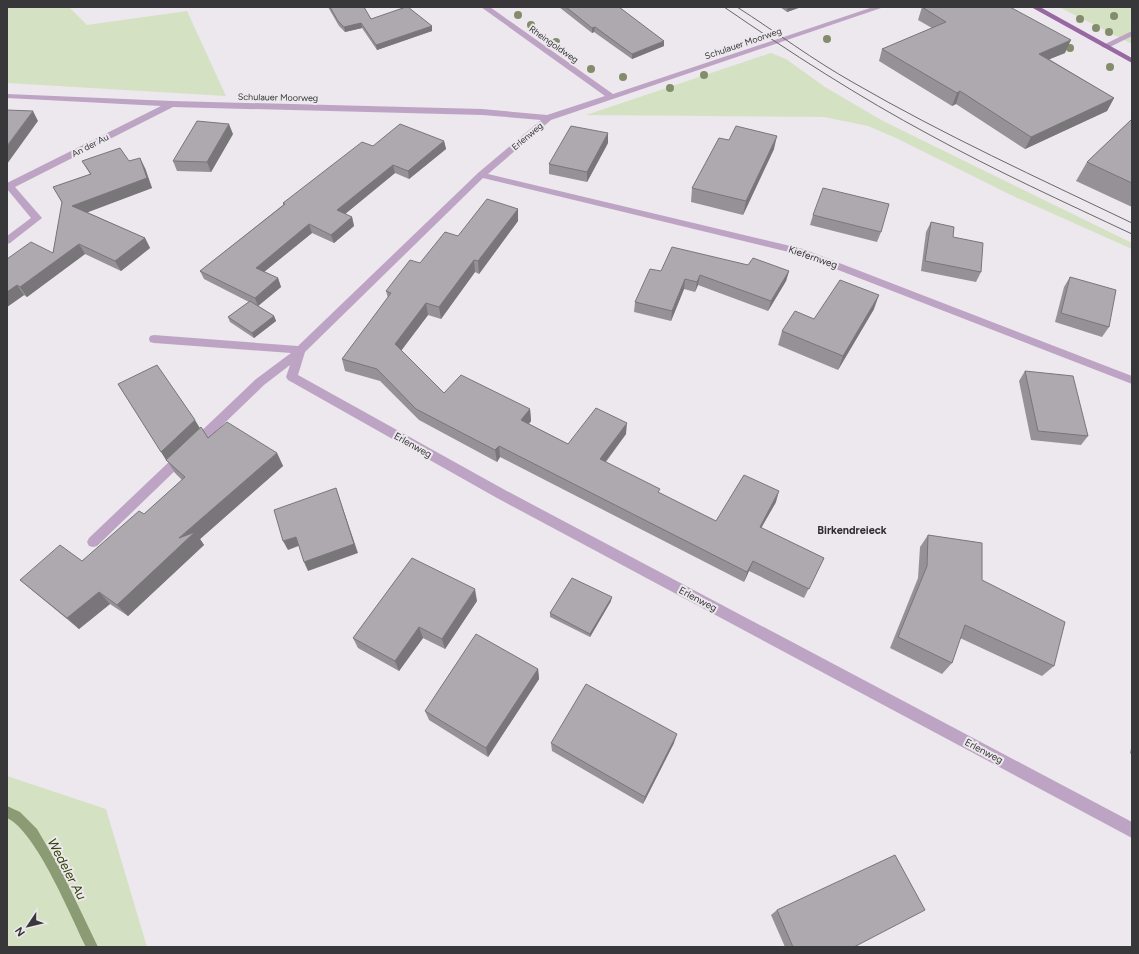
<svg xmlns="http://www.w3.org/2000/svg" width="1139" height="954" font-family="Figtree,sans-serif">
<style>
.green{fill:#d4e2c3}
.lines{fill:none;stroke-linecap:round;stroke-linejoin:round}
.stream{fill:#8b9b74;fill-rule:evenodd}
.minor{fill:#bea4c4;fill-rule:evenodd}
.major{fill:#9768a1;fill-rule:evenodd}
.tram{stroke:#686769;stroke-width:1}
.tree{fill:#848d6b}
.wall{fill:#959196}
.shaded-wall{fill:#79767a}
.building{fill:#ada9ae;stroke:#79767a}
.labels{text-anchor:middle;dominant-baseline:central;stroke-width:4;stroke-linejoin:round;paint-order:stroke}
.far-street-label{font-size:9px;fill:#383739;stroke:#ece8ed}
.street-label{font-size:10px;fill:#383739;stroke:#ece8ed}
.neighbourhood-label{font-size:11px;font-weight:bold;fill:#312e32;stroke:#ece8ed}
.near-water-label{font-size:13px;font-style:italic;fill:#304302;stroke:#ece8ed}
</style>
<rect width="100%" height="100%" fill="#ece8ed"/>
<!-- green -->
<g class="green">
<polygon points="7,7 69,7 87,25 187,11 226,96 7,83"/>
<polygon points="1059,7 1132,7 1132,44"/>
<polygon points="771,53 786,59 825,87 883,121 1132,243 1132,249 1013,196 896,138 868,126 824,117 586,115"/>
<polygon points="7,776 106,809 147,947 7,947"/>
</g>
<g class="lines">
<!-- stream -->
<path class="stream" d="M 7,806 L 20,812 L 37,829 L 61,870 L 98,947 L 86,947 C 71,917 36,831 7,818 Z"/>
<!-- minor -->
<g class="minor">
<polygon points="481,7 490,7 613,94 873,7 884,7 551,120 488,174 803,249 1132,376 1132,384 797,254 483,178 305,352 298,375 505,490 1132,822 1132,838 497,498 288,380 286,377 290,365 264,385 97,546 93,547 89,546 87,542 89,538 256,379 291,353 154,343 150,342 149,339 150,336 154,335 298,346 478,173 541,120 482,115 173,107 15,187 42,218 10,243 7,244 7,236 31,218 7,189 7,183 161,106 7,98 7,94 172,101 482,109 547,115 605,96"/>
<polygon points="1132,31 1132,36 1108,48 1105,48 1101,46"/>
</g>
<!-- major -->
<polygon class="major" points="1031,7 1040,7 1132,58 1132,63"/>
<!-- tram -->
<g class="tram">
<path d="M 724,7 C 791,53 859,97 930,135 C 996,171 1064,202 1132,234"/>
<path d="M 737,7 C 776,32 813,60 854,83 C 944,135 1038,178 1132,223"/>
</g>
</g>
<!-- trees -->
<g class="tree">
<circle cx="518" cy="15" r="4"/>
<circle cx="1114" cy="16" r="4"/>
<circle cx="1080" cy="19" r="4"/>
<circle cx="531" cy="25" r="4"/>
<circle cx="1096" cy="28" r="4"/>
<circle cx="1109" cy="32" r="4"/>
<circle cx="827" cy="39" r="4"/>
<circle cx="556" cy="42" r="4"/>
<circle cx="1070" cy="48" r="4"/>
<circle cx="1110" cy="67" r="4"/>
<circle cx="591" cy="69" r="4"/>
<circle cx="704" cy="75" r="4"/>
<circle cx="623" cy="77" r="4"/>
<circle cx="670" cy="88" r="4"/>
</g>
<!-- wall -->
<g class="wall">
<polygon points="328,7 364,7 371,19 432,26 432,31 377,50 362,28 345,32 339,26"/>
<polygon points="559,7 619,7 664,46 632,59 594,32 592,33"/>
<polygon points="780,7 801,7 787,12"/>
<polygon points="922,7 1065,53 1049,59 1114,98 1107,111 1025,149 956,104 952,106 879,61 882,49 932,28 918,20"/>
<polygon points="1132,119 1132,207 1076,181 1087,162"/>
<polygon points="233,134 211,172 177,171 173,161"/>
<polygon points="729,140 774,149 743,215 691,202 692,188"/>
<polygon points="444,141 446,149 409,179 395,173 345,214 352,217 354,226 334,243 312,233 264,272 278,278 281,287 258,306 274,316 276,321 254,338 230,322 228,317 249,302 204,279 200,271 283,205 283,203 373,146"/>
<polygon points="608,143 587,182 549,174 549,164"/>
<polygon points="82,161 129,161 145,168 152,188 87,212 145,238 150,248 121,271 85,254 27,297 24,295 7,307 7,259 53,253 62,203 53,187 90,174"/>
<polygon points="518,209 518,221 479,274 475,272 441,319 428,315 401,351 444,393 530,409 531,421 529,424 568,444 626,434 606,462 659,493 716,521 776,502 761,528 824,558 804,598 749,571 744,582 500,457 497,462 419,420 380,381 345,371 342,359 388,298 386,291 420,263 458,236"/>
<polygon points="813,215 881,232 877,242 810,225"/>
<polygon points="931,222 953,237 981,272 976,282 921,271 926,232"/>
<polygon points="748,265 789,271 786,281 768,311 698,285 695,292 684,289 671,321 634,312 635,302 661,271"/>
<polygon points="1070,277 1109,327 1102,337 1055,322 1064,287"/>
<polygon points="874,309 838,370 778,345 782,331 814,319"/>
<polygon points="1025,371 1088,436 1081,445 1031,440 1019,381"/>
<polygon points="118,384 200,428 208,438 277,453 283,466 200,539 204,545 128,616 110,604 79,629 33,591 20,580 82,561 144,514 182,480 175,473"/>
<polygon points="928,535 982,580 1054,666 1042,676 960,638 952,663 942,674 890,648 918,578 920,547"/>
<polygon points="477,601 445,649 423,638 399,671 358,648 353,638"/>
<polygon points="611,601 590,637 550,617 550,613"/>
<polygon points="538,669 539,679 488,757 429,720 425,711"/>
<polygon points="551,743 674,743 643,804 552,751"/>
<polygon points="1132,744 1132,755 1130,753"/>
<polygon points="777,910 854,947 785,947 771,915"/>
</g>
<!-- shaded-wall -->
<g class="shaded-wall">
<polygon points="788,7 801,7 787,12"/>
<polygon points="361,23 362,28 345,32 344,27"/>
<polygon points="432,26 432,31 377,50 376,45"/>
<polygon points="595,27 594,32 592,33 592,28"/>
<polygon points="1071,40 1065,53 1033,66 1039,54"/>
<polygon points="664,41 664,46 632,59 632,54"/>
<polygon points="960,91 956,104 952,106 957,93"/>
<polygon points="1114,98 1107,111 1025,149 1031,137"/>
<polygon points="33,111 38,121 7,164 7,146"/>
<polygon points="229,124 233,134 211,172 207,162"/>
<polygon points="608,133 608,143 587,182 587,172"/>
<polygon points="777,136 774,149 743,215 746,201"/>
<polygon points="444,141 446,149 409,179 408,171"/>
<polygon points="140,158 145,168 152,188 78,216 72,206"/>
<polygon points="393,165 395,173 339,219 337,210"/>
<polygon points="518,209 518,221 479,274 478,261"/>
<polygon points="352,217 354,226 334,243 331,235"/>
<polygon points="309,224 312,233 259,276 256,268"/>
<polygon points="145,238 150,248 121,271 115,261"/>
<polygon points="79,244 85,254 27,297 20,287"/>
<polygon points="474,260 475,272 441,319 439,307"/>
<polygon points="789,271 786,281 768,311 771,301"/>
<polygon points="700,275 698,285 695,292 697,282"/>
<polygon points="278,278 281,287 258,306 255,298"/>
<polygon points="685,279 684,289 671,321 672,311"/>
<polygon points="17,285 24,295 7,307 7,292"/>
<polygon points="879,295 874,309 838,370 843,356"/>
<polygon points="426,303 428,315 397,356 395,344"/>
<polygon points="274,316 276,321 254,338 252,333"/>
<polygon points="530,409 531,421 522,432 521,420"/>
<polygon points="195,420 201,430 166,460 161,452"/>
<polygon points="627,423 626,434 599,470 600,459"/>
<polygon points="499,446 500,457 497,462 495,450"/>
<polygon points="277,453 283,466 200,539 204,545 128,616 117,605 179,538"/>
<polygon points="336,488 358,553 308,571 304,562"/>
<polygon points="779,491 776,502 756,537 760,527"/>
<polygon points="296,537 301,545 288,550 283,541"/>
<polygon points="753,561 749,571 744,582 747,572"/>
<polygon points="475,589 477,601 445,649 442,639"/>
<polygon points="99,592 110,604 79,629 67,618"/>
<polygon points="612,597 611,601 590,637 590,634"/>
<polygon points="419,627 423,638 399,671 395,661"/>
<polygon points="538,669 539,679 488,757 486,748"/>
<polygon points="677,734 674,743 643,804 645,797"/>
</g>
<!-- building -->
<g class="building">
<polygon points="330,7 364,7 371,19 406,7 408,7 432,26 376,45 361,23 344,27 338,21"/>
<polygon points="566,7 619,7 664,41 632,54 595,27 592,28"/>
<polygon points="922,7 1010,7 1071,40 1039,54 1114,98 1031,137 960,91 957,93 882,49 946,22"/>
<polygon points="7,110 33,111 7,146"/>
<polygon points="1132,119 1132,183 1087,162"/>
<polygon points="197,121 229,124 207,162 173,161"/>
<polygon points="400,124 444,141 408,171 393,165 337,210 352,217 331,235 309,224 256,268 278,278 255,298 200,271 285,204 283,203 362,142 373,146"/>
<polygon points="571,126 608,133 587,172 549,164"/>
<polygon points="736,126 777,136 746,201 692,188 719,138 729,140"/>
<polygon points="120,148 129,161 140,158 147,178 72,206 145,238 115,261 79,244 20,287 17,285 7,292 7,259 31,242 53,253 62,202 53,187 91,174 82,161"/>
<polygon points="823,188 889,204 881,232 813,215"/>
<polygon points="487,199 518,209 478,261 474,260 439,307 426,303 395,344 444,393 461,375 530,409 521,420 568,444 596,408 627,423 600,459 660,489 658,492 716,521 744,475 779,491 760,527 824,558 809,589 753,561 747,572 499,446 495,450 416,409 377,369 342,359 391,293 386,291 410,260 420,263 445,232 458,236"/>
<polygon points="931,222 954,227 953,237 983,243 981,272 925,261"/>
<polygon points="672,247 748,265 753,258 789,271 771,301 700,275 697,282 685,279 672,311 635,302 650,269 661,271"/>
<polygon points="1070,277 1116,290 1109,327 1061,313"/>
<polygon points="840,280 879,295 843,356 782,331 795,311 814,319"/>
<polygon points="250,301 274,316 252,333 228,317"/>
<polygon points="157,365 195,420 161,452 118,384"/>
<polygon points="1025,371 1073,376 1088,436 1038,431"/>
<polygon points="227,422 277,453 179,538 195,532 117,605 99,592 67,618 20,580 60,545 82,561 139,511 144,514 185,477 166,460 201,427 208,438"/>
<polygon points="336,488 354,544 304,562 296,537 283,541 274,510"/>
<polygon points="928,535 982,543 982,580 1065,622 1054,666 965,625 952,663 898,637 927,566"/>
<polygon points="412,558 475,589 442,639 419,627 395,661 353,638"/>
<polygon points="572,578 612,597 590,634 550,613"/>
<polygon points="476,634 538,669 486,748 425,711"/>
<polygon points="586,684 677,734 645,797 551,743"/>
<polygon points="895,855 925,910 854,947 793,947 777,910"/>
</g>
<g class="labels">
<!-- far-street labels -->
<g class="far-street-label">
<text transform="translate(743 43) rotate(-19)">Schulauer Moorweg</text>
<text transform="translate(554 44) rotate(35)">Rheingoldweg</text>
<text transform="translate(278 97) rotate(1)">Schulauer Moorweg</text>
<text transform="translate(527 136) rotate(-40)">Erlenweg</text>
<text transform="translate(90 145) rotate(-27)">An der Au</text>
</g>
<!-- street labels -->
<g class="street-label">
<text transform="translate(813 257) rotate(19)">Kiefernweg</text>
<text transform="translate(413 445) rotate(29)">Erlenweg</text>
<text transform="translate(698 599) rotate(28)">Erlenweg</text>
<text transform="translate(984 751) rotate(28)">Erlenweg</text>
</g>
<!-- neighbourhood labels -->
<g class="neighbourhood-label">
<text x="852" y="530">Birkendreieck</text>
</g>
<!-- near-water labels -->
<g class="near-water-label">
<text transform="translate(67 869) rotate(62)">Wedeler Au</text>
</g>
</g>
<!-- border -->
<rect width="1139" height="954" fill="none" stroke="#383739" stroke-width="16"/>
<!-- north arrow -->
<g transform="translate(28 926) rotate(235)" stroke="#ece8ed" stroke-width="3" paint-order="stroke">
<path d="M0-3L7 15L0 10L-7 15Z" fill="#383739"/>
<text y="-6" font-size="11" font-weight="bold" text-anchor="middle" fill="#383739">N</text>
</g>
</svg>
